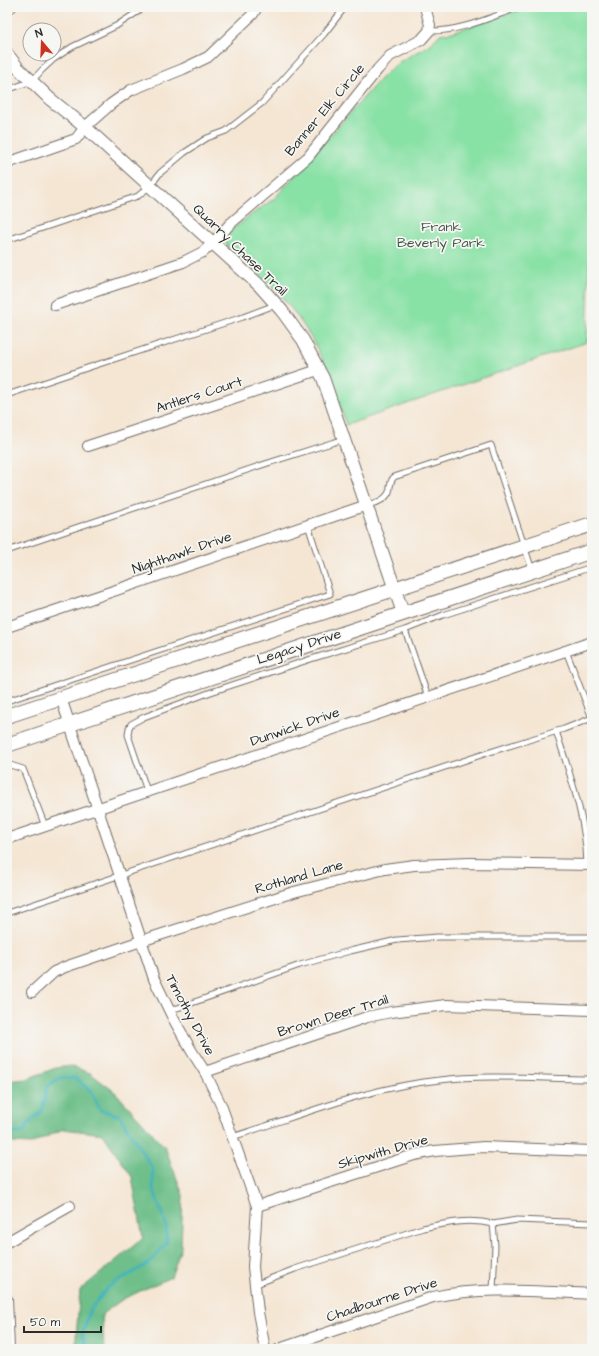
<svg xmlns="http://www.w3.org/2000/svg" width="599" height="1356" font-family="'Architects Daughter',sans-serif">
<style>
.green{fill:#88e1a5;stroke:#5a8668}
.forest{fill:#6ebf8a;stroke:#4c755a}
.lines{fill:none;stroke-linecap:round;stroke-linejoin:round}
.stream{stroke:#45b4bc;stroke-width:3}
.service-casing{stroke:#726c66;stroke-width:7}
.minor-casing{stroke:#726c66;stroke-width:12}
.tertiary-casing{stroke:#726c66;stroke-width:14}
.secondary-casing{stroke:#726c66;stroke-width:16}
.service{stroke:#fff;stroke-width:5}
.minor{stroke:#fff;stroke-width:10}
.tertiary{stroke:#fff;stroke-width:12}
.secondary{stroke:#fff;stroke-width:14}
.labels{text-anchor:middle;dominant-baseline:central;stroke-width:3.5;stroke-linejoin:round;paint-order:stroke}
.street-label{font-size:14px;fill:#2b2b2b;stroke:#f6f6f2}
.park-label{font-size:14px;fill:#42584a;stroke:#f6f6f2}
</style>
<rect width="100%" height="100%" fill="#f6f6f2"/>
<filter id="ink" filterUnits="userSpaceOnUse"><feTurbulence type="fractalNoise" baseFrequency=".025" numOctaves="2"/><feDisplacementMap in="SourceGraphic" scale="8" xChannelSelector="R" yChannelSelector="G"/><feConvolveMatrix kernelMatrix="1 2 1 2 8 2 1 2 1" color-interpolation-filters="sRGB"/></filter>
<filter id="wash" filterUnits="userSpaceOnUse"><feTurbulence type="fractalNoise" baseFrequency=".012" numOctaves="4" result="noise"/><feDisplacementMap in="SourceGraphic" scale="16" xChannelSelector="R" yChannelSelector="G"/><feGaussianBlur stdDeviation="0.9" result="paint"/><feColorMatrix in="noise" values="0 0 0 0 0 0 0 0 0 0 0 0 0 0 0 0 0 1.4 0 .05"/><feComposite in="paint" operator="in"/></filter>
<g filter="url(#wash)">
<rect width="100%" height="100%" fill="#f5e6d4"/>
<!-- green -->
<path class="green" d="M 527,7 L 592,7 L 592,166 L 587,342 L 346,425 C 335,388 322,351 299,319 C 280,291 253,269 228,247 L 226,243 L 225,238 L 227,234 L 248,217 L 275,198 L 382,77 L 399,62 L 431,44 L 440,34 L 453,32 Z"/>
<!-- forest -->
<polygon class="forest" points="71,1066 90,1073 115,1092 165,1147 183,1195 181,1248 171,1277 123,1299 102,1314 104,1349 75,1349 80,1290 143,1238 132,1177 103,1134 63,1129 31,1144 14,1143 7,1141 7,1081 26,1079 56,1068"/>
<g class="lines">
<!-- stream -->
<polyline class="stream" points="7,1135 24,1132 28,1124 42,1111 47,1087 59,1078 75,1078 92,1092 100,1110 119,1115 153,1169 153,1188 166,1225 167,1242 151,1262 108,1287 90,1310 82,1336 88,1349"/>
</g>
</g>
<g filter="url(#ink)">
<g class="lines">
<defs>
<g id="service">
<path d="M 429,31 C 460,32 491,17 520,7"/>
<polyline points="7,90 32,81 42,70 54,59 72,47 116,26 145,7"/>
<polyline points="7,240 138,196 150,186 160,173 184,153 207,138 226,131 262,103 324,34 345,7"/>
<polyline points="7,395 93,366 243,317 275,305"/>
<path d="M 367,505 C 375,503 385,501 389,492 C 391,486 389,482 394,477 L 491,445 L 532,570"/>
<polyline points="7,551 265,464 344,439"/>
<polyline points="405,630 428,697"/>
<polyline points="566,651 592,718"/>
<polyline points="7,701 330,594 308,525"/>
<path d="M 556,731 C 570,775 586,818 587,865"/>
<polyline points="7,764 23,769 45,826"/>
<polyline points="147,791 128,735 129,728 131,724 144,717 211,692 311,659 405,630 443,615 592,567"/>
<polyline points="7,913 490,752 564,729 592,718"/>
<polyline points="169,1011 300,965 350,951 397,940 438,937 592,937"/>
<path d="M 232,1137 C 299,1116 369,1087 440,1080 C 490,1074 541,1079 592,1079"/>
<polyline points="493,1224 517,1220 592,1223"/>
<path d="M 254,1285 L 295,1269 L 423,1228 C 447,1223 469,1218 493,1224 L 495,1246 L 493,1291"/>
</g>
<g id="minor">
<polyline points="7,9 11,7"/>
<polyline points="7,163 76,139 85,127 111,104 131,90 183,69 208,57 253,14 257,7"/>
<polyline points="55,305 183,262 203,252 213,243 230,224 308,157 378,69 390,56 421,40 429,31 430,25 425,7"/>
<polyline points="88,446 213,405 318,370"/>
<polyline points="7,627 367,505"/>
<polyline points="61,698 154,979 173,1018 191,1050 205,1072 221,1105 257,1206 253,1267 258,1312 265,1349"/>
<polyline points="7,839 592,642"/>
<polyline points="32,992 54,972 65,967 141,941 294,892 385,869 414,865 470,863 592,865"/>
<polyline points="205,1072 367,1017 391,1012 446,1005 592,1010"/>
<polyline points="257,1206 414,1155 435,1151 484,1147 592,1151"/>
<polyline points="7,1242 70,1206"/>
<polyline points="7,1299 9,1349"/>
<path d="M 279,1349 L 433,1297 C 485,1286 540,1292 592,1294"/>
</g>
<polyline id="tertiary" points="7,54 18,68 50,99 85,127 259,285 282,311 303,340 323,378 403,613"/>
<g id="secondary">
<polyline points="7,716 592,524"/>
<polyline points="7,745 592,551"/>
</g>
</defs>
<!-- service casing -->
<use href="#service" class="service-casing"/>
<!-- minor casing -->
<use href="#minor" class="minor-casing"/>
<!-- tertiary casing -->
<use href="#tertiary" class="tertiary-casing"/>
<!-- secondary casing -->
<use href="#secondary" class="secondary-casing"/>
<!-- service -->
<use href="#service" class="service"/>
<!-- minor -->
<use href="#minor" class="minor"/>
<!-- tertiary -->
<use href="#tertiary" class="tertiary"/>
<!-- secondary -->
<use href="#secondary" class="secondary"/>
</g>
</g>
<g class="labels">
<!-- street labels -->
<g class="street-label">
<text transform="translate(325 110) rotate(-50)">Banner Elk Circle</text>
<text transform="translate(240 250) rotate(44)">Quarry Chase Trail</text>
<text transform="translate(199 395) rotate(-18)">Antlers Court</text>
<text transform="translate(182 553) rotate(-19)">Nighthawk Drive</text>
<text transform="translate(299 647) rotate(-18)">Legacy Drive</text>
<text transform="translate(295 727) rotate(-19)">Dunwick Drive</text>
<text transform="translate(299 877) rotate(-16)">Rothland Lane</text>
<text transform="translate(190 1015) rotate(62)">Timothy Drive</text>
<text transform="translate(333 1016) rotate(-17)">Brown Deer Trail</text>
<text transform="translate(383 1152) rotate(-16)">Skipwith Drive</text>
<text transform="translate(382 1300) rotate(-18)">Chadbourne Drive</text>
</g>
<!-- park labels -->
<g class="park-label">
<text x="441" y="227">Frank<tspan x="441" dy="16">Beverly Park</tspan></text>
</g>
</g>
<!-- margin -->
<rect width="599" height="1356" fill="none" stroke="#f6f6f2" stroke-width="24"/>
<!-- north arrow -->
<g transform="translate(42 42) rotate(341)"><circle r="19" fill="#f6f6f2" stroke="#a5a5a2"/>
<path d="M0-3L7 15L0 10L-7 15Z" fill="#c8321e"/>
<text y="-6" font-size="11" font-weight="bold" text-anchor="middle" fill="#2b2b2b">N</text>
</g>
<!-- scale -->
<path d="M24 1326v6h77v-6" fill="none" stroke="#2b2b2b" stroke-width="2"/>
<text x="30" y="1326" font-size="12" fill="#2b2b2b" stroke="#f6f6f2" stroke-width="3" paint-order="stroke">50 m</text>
</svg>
